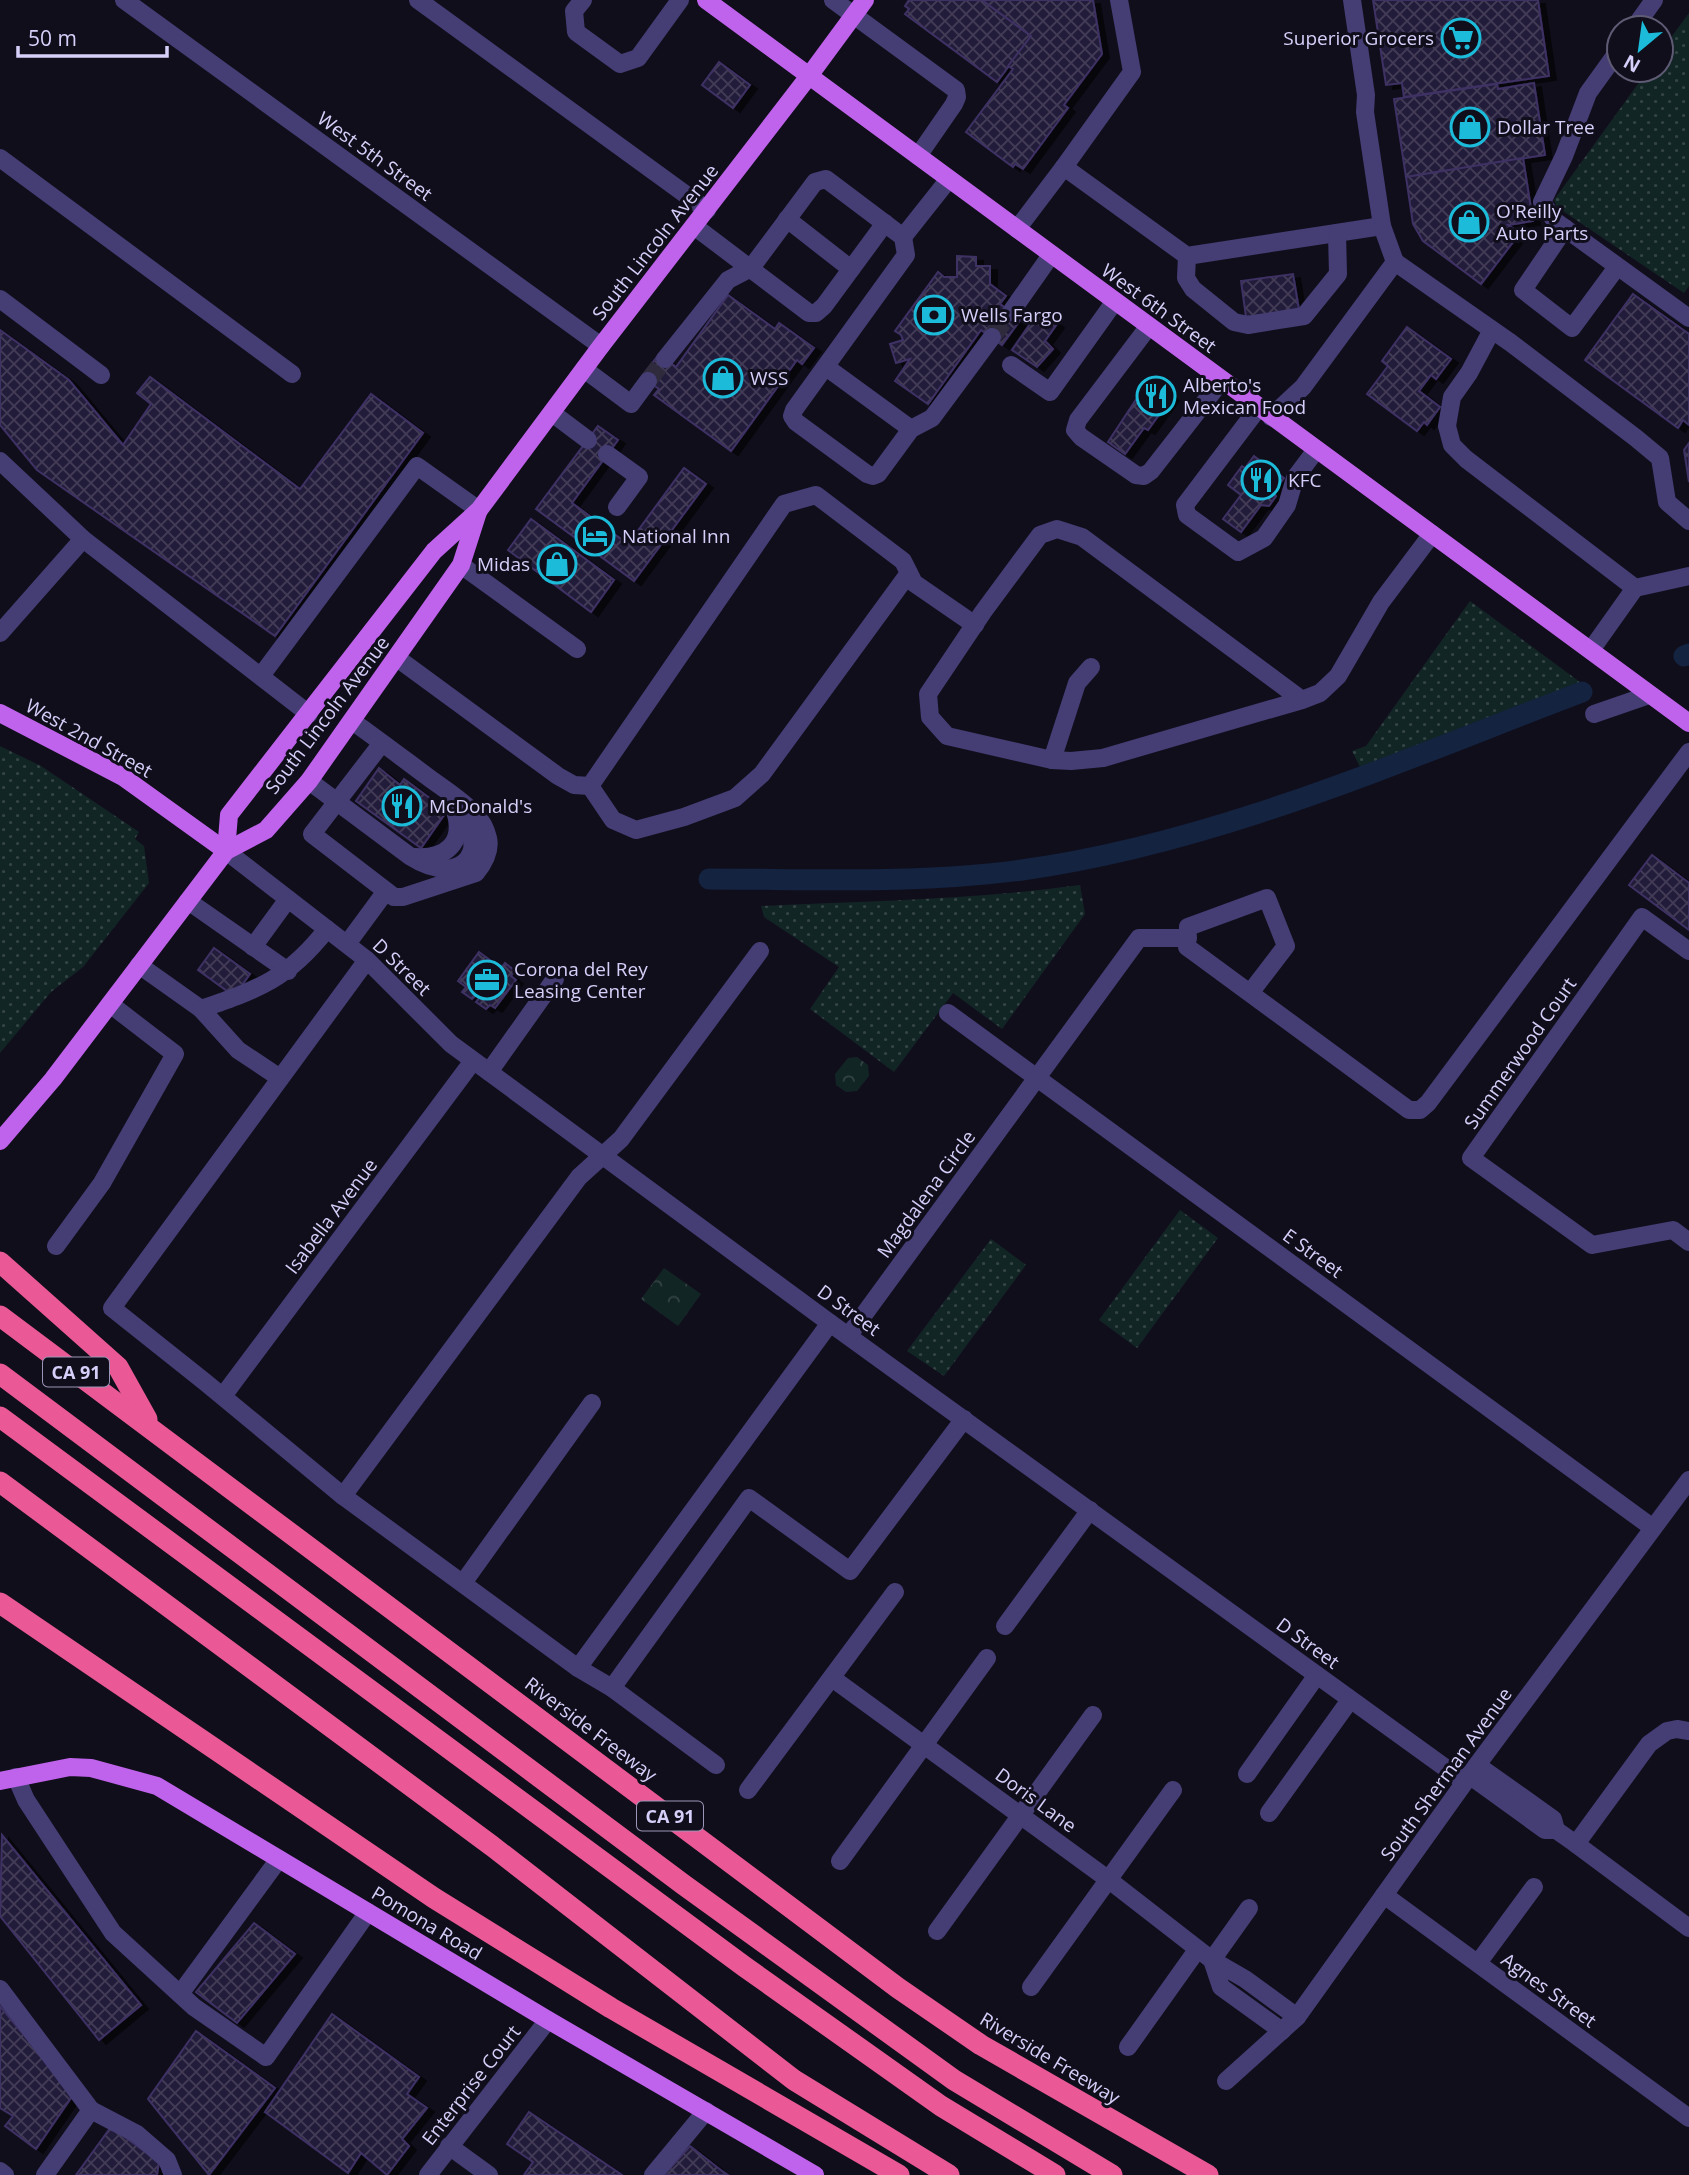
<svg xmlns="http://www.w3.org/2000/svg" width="1689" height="2175" font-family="'Open Sans',sans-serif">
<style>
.grass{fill:url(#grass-dots)}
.forest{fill:url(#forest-crowns)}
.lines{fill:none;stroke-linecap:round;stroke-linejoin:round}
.canal{stroke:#132340;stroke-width:21}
.building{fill:url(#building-cross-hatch);stroke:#3e3164;stroke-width:2;filter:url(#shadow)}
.minor-tunnel{stroke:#2f2b3d;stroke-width:18;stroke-dasharray:18 9;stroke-linecap:butt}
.minor{stroke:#443e75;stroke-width:18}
.major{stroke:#c063ec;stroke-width:18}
.highway{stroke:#ea5896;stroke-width:21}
.labels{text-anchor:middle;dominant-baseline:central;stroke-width:6;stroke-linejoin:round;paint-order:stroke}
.shield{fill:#110e1c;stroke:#9b95b7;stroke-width:2}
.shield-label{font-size:18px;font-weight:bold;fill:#d6cff9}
.poi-label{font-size:19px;fill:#d6cff9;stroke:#110e1c;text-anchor:start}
.street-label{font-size:19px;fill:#d6cff9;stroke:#110e1c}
</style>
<defs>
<pattern id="grass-dots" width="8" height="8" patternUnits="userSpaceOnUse" patternTransform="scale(1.75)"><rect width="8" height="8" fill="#122525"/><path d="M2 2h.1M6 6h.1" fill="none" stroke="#344445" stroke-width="1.8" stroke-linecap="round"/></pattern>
<pattern id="forest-crowns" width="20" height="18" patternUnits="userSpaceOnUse" patternTransform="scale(1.75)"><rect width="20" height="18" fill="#122525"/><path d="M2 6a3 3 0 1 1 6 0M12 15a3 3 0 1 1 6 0" fill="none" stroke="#344445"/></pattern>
<pattern id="building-cross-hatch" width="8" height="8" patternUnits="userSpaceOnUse" patternTransform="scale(1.75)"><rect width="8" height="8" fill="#241c3a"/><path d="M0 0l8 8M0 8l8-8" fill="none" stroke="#433c57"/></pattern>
<filter id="shadow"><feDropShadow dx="7" dy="4" stdDeviation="0" flood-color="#0009"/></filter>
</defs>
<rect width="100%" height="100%" fill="#110e1c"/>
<!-- grass -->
<g class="grass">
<polygon points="1689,13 1689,286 1684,293 1557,207 1554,200 1648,70 1661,70 1661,51"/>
<polygon points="1470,601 1584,685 1360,767 1352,751 1366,746"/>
<polygon points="0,746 41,766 139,832 135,839 144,846 149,883 83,967 51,992 0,1053"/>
<path d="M 1080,885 L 1085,914 L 1002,1029 L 953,993 L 894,1072 L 810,1009 L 839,967 L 764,917 L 761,906 C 868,901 974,900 1080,885 Z"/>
<polygon points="1180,1210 1218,1238 1137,1348 1099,1320"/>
<polygon points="991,1239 1026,1265 944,1376 907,1351"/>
</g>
<!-- forest -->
<g class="forest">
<polygon points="857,1057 868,1065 869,1076 857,1091 846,1092 836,1085 835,1074 848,1058"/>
<polygon points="664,1268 701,1294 678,1326 641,1299"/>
</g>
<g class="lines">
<!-- canal -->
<g class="canal">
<polyline points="1684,656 1689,654"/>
<path d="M 709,879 C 812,879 918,884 1022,870 C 1216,843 1400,761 1582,692"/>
</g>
</g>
<!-- building -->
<g class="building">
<polygon points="909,0 982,0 1031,36 997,82 905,14 909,9 905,6"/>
<polygon points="982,0 1093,0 1102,54 1064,105 1068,108 1023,169 1015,164 1013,167 966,132 1013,69 1008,66 1031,36"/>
<polygon points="1373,0 1538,0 1549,76 1404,97 1402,83 1386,85"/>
<polygon points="719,62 750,85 733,108 702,85"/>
<polygon points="1534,83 1545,155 1406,177 1394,99 1497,84 1498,89"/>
<polygon points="1523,158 1533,221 1508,225 1520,233 1481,284 1423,241 1413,224 1406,177"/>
<polygon points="957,256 976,257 976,266 990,266 990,284 1006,296 1000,304 1021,319 1002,345 981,330 928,404 895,381 910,359 896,363 890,344 903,340 901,335 895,331 938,272 944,277 957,277"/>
<polygon points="1293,274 1299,310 1246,317 1241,281"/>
<polygon points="1633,294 1689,334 1689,425 1683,420 1678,428 1585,360"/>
<polygon points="728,295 775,329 779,323 814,348 802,364 797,360 731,451 654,395 659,389 642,377 659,354 676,367"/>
<polygon points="1039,311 1057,324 1045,341 1053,349 1037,367 1012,350"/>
<polygon points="1407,327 1451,359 1436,379 1431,375 1419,391 1440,407 1427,425 1424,422 1417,431 1367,394 1388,366 1382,361"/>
<polygon points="0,330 69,380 123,445 151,404 137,393 150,377 300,489 371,394 423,433 275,636 37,470 0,425"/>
<polygon points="1149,380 1172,397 1148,430 1144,428 1125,454 1108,442"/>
<polygon points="598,426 618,440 572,503 628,544 684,468 706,484 634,581 536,509"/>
<polygon points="1689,443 1689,482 1684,450"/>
<polygon points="1254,456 1284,478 1273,493 1276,496 1269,506 1261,505 1241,532 1223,519 1241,495 1228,485 1242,466 1245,468"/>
<polygon points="531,519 614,580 591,612 508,550"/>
<polygon points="379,768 400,785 404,779 447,811 421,848 356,801"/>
<polygon points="1652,855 1689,883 1689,930 1629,885"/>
<polygon points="214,948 250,974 234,996 198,970"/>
<polygon points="479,952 501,968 505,963 515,971 511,976 516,980 495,1008 490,1005 486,1009 476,1002 480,997 476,995 472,999 462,992 466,987 458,981"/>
<polygon points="2,1835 141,2005 99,2040 0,1916"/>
<polygon points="254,1923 295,1954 237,2023 196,1992"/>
<polygon points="0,2006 73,2095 36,2149 5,2126 13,2116 0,2108"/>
<polygon points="332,2014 419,2077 407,2094 427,2108 402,2139 409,2146 387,2175 361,2153 348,2173 265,2112"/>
<polygon points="196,2031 275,2088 209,2175 148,2099"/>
<polygon points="529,2112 622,2175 524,2175 533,2162 507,2144"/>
<polygon points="111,2127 159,2162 157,2175 76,2175"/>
<polygon points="690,2146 722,2171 728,2175 664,2175"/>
</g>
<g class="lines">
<!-- minor-tunnel -->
<g class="minor-tunnel">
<polyline points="992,337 1011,312"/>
<polyline points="648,381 665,359"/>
</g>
<!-- minor -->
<g class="minor">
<polyline points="124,0 601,346"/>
<polyline points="418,0 707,210"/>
<polyline points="583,0 574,11 576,32 620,64 638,58 680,0"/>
<polyline points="833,0 956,90 957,97 954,104 918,156"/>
<polyline points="1634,28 1654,0"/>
<polyline points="1619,50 1588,93 1564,156 1542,202 1555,221 1689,318"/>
<polyline points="0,158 292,374"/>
<polyline points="1064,167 1132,72 1119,0"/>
<polyline points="787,219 851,269"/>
<polyline points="694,226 809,313 816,313 824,306 885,223"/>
<polyline points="1565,228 1523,290 1572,328 1617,267"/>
<polyline points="1017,229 1064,167 1187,256 1382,226 1365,112 1366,95 1352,0"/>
<polyline points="903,237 949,179"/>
<polyline points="1187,256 1186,278 1193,289 1234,322 1248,325 1304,316 1338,274 1337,233"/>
<polyline points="1395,262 1511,343 1636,438 1660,458 1667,502 1689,521"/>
<polyline points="0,299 101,375"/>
<polyline points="1011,312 1051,255"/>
<polyline points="1149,326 1078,420 1075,430 1081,437 1136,475 1144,476 1151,471 1222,380"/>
<polyline points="1492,330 1469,373 1452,397 1447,426 1452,445 1466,459 1635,588"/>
<polyline points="665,359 728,280 751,268 815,182 826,179 903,237 906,255 794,410 792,416 796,422 867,474 873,476 878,474 911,429 932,418 992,337"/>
<polyline points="1011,365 1050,392 1115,301"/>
<polyline points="826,367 911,429"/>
<polyline points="584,369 631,404 648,381"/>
<polyline points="1259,407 1185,505 1187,515 1238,552 1264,538 1287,505 1295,478 1316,450"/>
<polyline points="552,413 588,440"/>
<polyline points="1271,417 1303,387 1395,262 1382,226"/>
<polyline points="607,454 639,477 617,507"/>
<polyline points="0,461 83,539 309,714"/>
<polyline points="461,565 577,649"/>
<polyline points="0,633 83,539"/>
<polyline points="1591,650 1635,588 1689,576"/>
<polyline points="397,658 558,776 574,785 590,786 784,504 816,495 903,561 914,583 975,625"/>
<polyline points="261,676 417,466 479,510"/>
<polyline points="1302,700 1082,537 1057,529 1040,535 983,612 928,694 930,717 947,736 1052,760 1071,761 1103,758 1302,700 1320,693 1338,676 1381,602 1432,534"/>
<polyline points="1594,714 1649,695"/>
<path d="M 352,721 C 379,740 405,760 432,780 C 446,790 463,801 475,814 C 481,820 486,829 488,838 C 491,851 484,863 476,873 L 403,897 L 394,897 L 312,834 L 382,743"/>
<polyline points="1052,760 1077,683 1091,667"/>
<path d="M 309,781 L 411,857 C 463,890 496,846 452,807"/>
<polyline points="590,786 613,820 636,830 684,817 735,798 762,774 909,573"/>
<polyline points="226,851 367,960 451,1044 830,1323 1465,1782"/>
<path d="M 415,857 C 446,859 465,843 455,811"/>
<polyline points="188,901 288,971"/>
<polyline points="347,944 386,891"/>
<polyline points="253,947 288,899"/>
<polyline points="1689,951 1642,917 1471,1158 1592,1245 1673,1230 1689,1242"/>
<polyline points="367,960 112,1308 205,1382 343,1496 578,1668 612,1688 716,1765"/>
<path d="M 139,965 L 201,1009 C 259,989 288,979 327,929"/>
<polyline points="1250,993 1286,946 1267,898 1188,927 1187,947 1198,955 1409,1110 1420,1110 1428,1103 1689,752"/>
<polyline points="201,1009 238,1050 280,1078"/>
<polyline points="948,1013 1653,1528"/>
<polyline points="489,1072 555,979"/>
<polyline points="56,1246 102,1183 175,1054 110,1004"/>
<polyline points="849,1335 1139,938 1188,938"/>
<polyline points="223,1396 473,1061"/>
<polyline points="343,1496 579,1177 621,1139 760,951"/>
<polyline points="463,1583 592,1403"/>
<polyline points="1005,1626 1090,1510"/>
<polyline points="578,1668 830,1323"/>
<polyline points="832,1678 1109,1880 1212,1960 1245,1979 1297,2017"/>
<polyline points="612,1688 749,1498 850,1571 964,1419"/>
<polyline points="1477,1765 1553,1819 1556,1830"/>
<polyline points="1247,1774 1317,1675"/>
<polyline points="1469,1775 1545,1830 1556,1830 1576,1844 1689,1928"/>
<polyline points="16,1777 26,1800 113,1933 194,2007 266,2057 368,1912"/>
<polyline points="748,1790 895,1592"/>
<polyline points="1269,1813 1350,1700"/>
<polyline points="1576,1844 1649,1744 1667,1731 1677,1729 1689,1731"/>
<polyline points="840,1861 987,1658"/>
<polyline points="1384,1895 1689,2118"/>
<polyline points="937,1931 1093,1715"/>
<polyline points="1212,1960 1221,1987 1282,2031"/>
<polyline points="1212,1960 1249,1908"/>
<polyline points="1478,1963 1534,1887"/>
<polyline points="1031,1987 1173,1790"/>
<polyline points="0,1989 91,2110 137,2134 167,2160 173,2175"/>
<polyline points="180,1994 279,1859"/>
<polyline points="1128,2047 1197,1950"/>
<polyline points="1226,2081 1297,2017 1477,1765 1689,1480"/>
<polyline points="449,2146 489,2175"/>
<polyline points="0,2171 5,2175"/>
<polyline points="45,2175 91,2110"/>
<polyline points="428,2175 548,2020"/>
<polyline points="653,2175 706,2111"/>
</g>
<!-- major -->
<g class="major">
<polyline points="706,0 1689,723"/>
<polyline points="0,713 123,777 226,851"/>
<polyline points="226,851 229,815 434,551 479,510 601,346 809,76 865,0"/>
<polyline points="0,1141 53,1079 226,851 266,830 309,781 461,565 478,512"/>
<polyline points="0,1781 70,1767 91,1768 157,1786 548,2020 815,2175"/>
</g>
<!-- highway -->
<g class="highway">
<polyline points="0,1262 118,1367 147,1419"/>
<polyline points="0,1316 898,1988 981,2045 1208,2175"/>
<polyline points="0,1374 684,1885 954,2080 1112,2175"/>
<polyline points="0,1417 745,1967 941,2106 1055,2175"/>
<polyline points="0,1482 492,1846 794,2080 949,2175"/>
<polyline points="0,1603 434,1898 611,2008 899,2175"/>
</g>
</g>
<!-- icons -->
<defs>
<symbol id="supermarket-ring" viewBox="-11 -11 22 22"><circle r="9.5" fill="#110e1c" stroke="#1bbbd9" stroke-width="1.5"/><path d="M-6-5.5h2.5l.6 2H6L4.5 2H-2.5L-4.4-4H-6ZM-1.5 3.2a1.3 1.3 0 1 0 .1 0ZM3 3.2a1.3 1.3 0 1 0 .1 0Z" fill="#1bbbd9"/></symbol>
<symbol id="shop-ring" viewBox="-11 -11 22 22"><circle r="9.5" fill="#110e1c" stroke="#1bbbd9" stroke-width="1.5"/><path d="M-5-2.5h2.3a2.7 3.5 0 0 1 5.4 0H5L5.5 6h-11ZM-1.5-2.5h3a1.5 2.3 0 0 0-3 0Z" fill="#1bbbd9"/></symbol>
<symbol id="bank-ring" viewBox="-11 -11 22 22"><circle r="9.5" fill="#110e1c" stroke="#1bbbd9" stroke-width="1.5"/><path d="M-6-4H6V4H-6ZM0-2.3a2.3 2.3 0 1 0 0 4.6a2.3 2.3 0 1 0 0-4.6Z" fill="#1bbbd9"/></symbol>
<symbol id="restaurant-ring" viewBox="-11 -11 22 22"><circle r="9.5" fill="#110e1c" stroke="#1bbbd9" stroke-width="1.5"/><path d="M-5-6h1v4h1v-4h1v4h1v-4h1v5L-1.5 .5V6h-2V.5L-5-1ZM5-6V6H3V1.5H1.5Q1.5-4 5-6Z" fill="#1bbbd9"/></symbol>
<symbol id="hotel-ring" viewBox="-11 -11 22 22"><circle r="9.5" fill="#110e1c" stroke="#1bbbd9" stroke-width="1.5"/><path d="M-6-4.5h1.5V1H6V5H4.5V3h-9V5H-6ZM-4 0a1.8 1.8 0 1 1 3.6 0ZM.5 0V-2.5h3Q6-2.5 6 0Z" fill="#1bbbd9"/></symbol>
<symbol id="office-ring" viewBox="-11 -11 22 22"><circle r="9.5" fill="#110e1c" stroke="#1bbbd9" stroke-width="1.5"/><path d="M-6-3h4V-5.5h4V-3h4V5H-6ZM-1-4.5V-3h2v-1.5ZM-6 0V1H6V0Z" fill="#1bbbd9"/></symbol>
</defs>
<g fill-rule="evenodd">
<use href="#supermarket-ring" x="1439" y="16" width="44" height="44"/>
<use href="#shop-ring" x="1448" y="105" width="44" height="44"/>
<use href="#shop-ring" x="1447" y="200" width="44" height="44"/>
<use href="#bank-ring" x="912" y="293" width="44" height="44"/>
<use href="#shop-ring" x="701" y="356" width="44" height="44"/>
<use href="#restaurant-ring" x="1134" y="374" width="44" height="44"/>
<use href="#restaurant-ring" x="1239" y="458" width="44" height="44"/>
<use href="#hotel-ring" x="573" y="514" width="44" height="44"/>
<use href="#shop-ring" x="535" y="542" width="44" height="44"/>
<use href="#restaurant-ring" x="380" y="784" width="44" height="44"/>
<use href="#office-ring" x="465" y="958" width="44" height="44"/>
</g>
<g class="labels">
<!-- shield labels -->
<g class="shield">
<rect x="43" y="1357.5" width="66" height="29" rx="5"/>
<rect x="637" y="1801.5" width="66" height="29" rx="5"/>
</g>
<g class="shield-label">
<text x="76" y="1372">CA 91</text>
<text x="670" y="1816">CA 91</text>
</g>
<!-- poi labels -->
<g class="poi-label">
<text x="1434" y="38" text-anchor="end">Superior Grocers</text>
<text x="1497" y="127">Dollar Tree</text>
<text x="1496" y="211">O'Reilly<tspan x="1496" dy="22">Auto Parts</tspan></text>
<text x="961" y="315">Wells Fargo</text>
<text x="750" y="378">WSS</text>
<text x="1183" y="385">Alberto's<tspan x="1183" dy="22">Mexican Food</tspan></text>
<text x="1288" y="480">KFC</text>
<text x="622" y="536">National Inn</text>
<text x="530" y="564" text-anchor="end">Midas</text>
<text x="429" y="806">McDonald's</text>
<text x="514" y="969">Corona del Rey<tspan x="514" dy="22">Leasing Center</tspan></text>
</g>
<!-- street labels -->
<g class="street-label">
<text transform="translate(375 156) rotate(36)">West 5th Street</text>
<text transform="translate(655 242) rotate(-52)">South Lincoln Avenue</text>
<text transform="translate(1159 308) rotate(36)">West 6th Street</text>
<text transform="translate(327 715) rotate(-53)">South Lincoln Avenue</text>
<text transform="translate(89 738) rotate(29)">West 2nd Street</text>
<text transform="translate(402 967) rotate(44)">D Street</text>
<text transform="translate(1520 1053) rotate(-55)">Summerwood Court</text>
<text transform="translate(926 1194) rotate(-54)">Magdalena Circle</text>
<text transform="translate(331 1216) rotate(-53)">Isabella Avenue</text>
<text transform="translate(1313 1253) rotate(36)">E Street</text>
<text transform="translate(849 1310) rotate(36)">D Street</text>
<text transform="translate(1308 1643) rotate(36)">D Street</text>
<text transform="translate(591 1729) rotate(37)">Riverside Freeway</text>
<text transform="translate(1446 1774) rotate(-54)">South Sherman Avenue</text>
<text transform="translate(1036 1800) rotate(36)">Doris Lane</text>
<text transform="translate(427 1923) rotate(31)">Pomona Road</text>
<text transform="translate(1549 1990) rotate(36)">Agnes Street</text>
<text transform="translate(1050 2058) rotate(31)">Riverside Freeway</text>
<text transform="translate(471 2085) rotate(-52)">Enterprise Court</text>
</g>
</g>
<!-- north arrow -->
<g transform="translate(1640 49) rotate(209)"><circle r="33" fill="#110e1c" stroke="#605b74" stroke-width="2"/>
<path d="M0-5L12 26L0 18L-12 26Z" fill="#1bbbd9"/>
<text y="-10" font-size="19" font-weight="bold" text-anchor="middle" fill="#d6cff9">N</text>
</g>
<!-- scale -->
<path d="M18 46v10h149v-10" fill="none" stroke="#d6cff9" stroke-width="3.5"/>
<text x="28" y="46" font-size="21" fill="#d6cff9" stroke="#110e1c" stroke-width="5" paint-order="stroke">50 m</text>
</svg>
